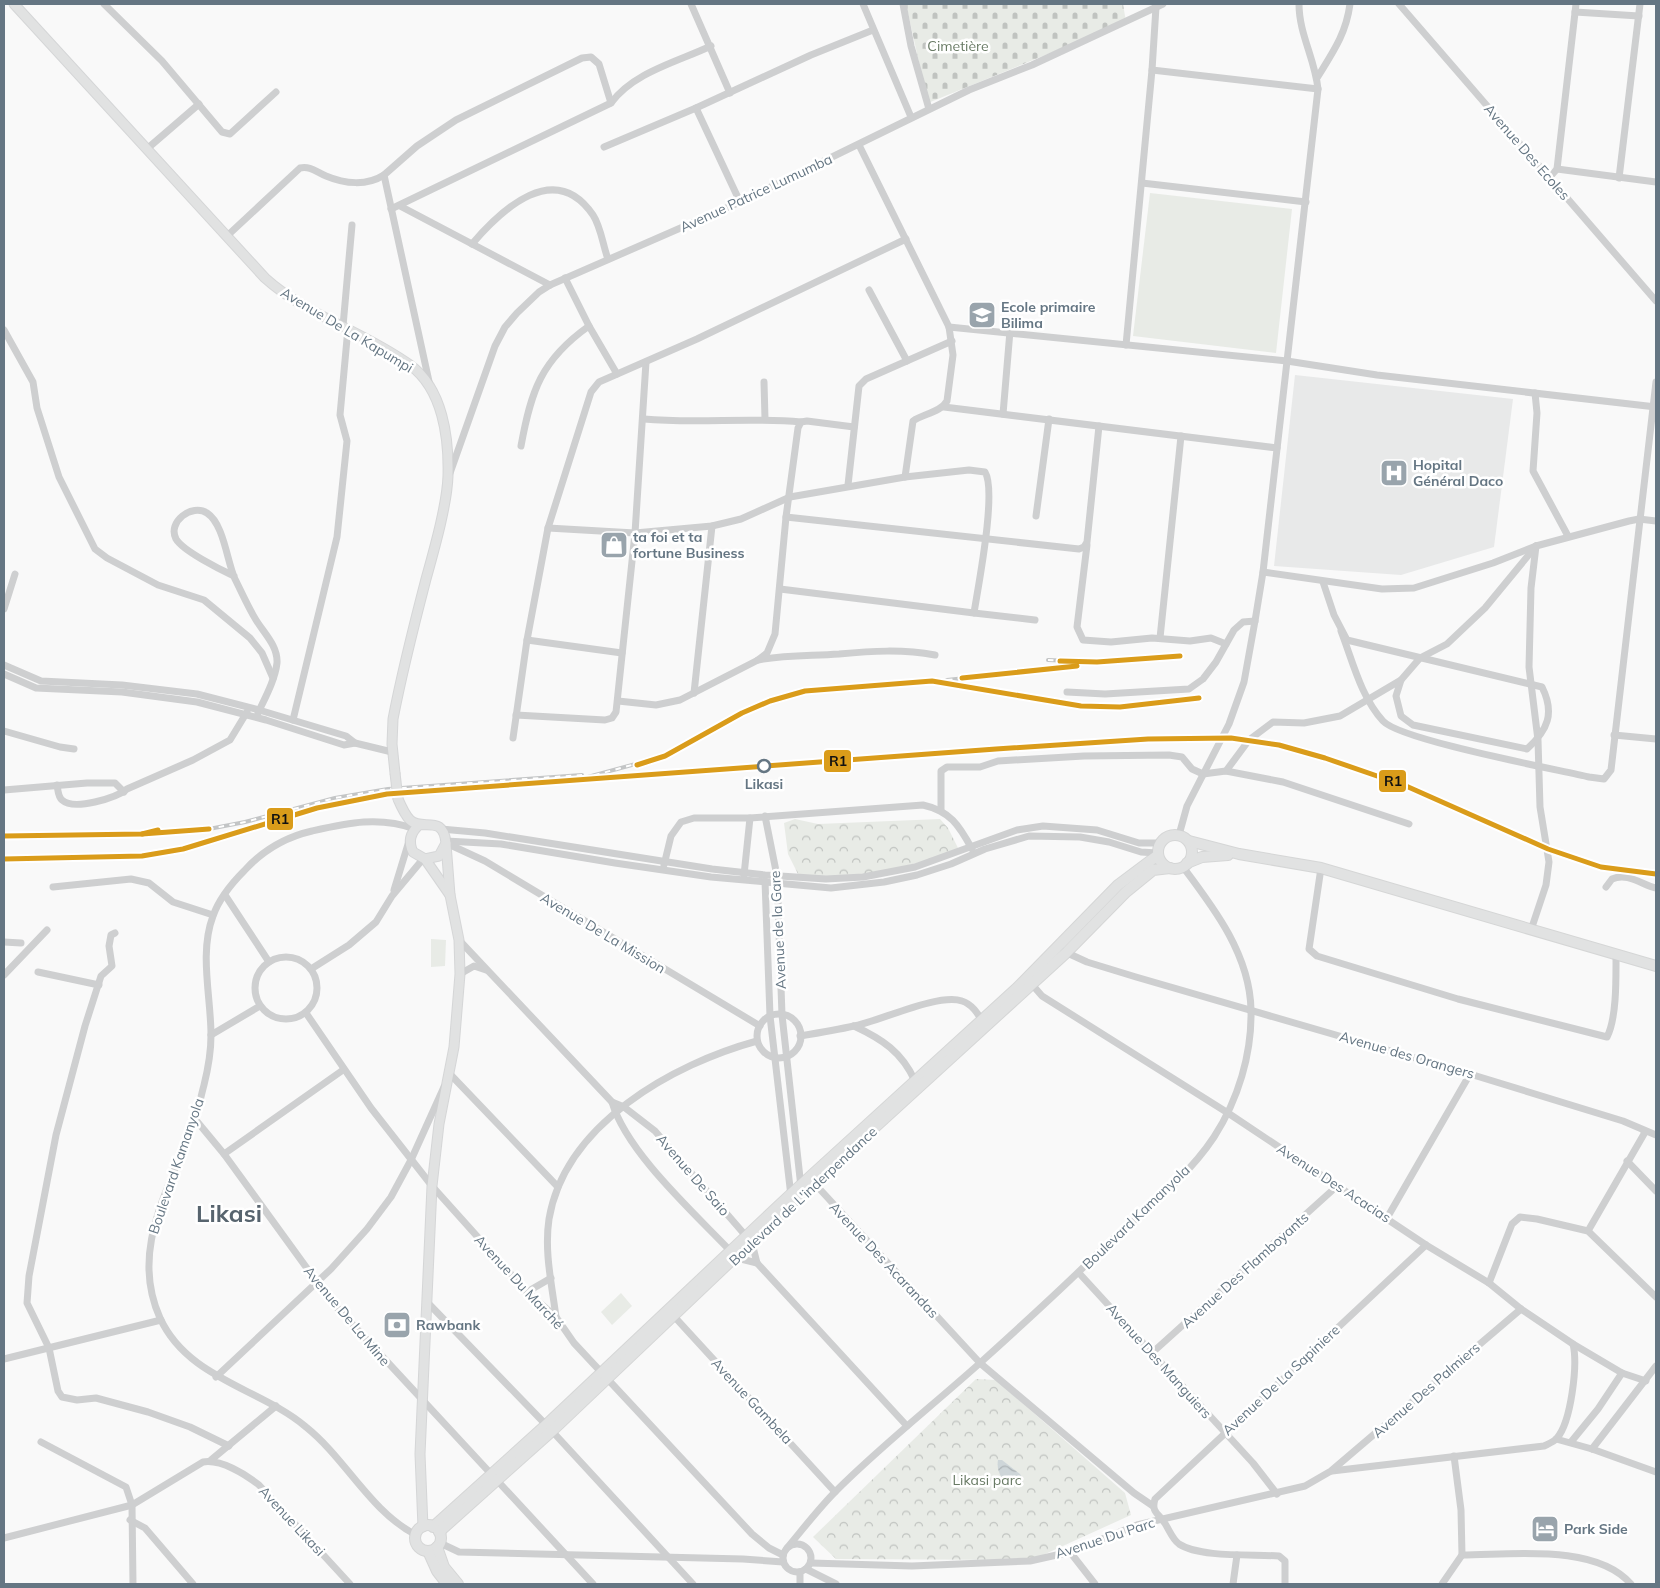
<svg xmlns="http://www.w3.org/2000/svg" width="1660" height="1588" font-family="Mulish,sans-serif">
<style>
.built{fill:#e8e9e9}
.forest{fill:url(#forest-crowns)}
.cemetery{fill:url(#cemetery-stones)}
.pitch{fill:#e8ebe6}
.water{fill:url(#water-waves)}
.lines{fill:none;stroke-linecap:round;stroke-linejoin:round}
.major-casing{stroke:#d5d6d7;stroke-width:11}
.highway-casing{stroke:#d5d6d6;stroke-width:12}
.minor{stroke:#cecfd0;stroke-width:7}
.major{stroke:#e1e2e2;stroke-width:9}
.highway{stroke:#e1e2e2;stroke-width:10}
.rail-casing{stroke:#c3c5c6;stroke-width:4}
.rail{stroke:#fff;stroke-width:2;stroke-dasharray:5.5;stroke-linecap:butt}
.major-bridge-casing{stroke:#d5d6d7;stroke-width:11;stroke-linecap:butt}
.major-bridge{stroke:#e1e2e2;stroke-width:9}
.rail-1-casing{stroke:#fff;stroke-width:9}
.rail-1{stroke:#da9c1a;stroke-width:5}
.stop-dot{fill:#fff;stroke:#657683;stroke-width:2.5}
.labels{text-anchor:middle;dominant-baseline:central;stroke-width:5;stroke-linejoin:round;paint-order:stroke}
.park-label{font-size:14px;fill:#687a64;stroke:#fff}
.street-label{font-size:14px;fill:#657683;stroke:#fff}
.poi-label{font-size:14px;font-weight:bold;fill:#657683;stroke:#fff;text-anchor:start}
.stop-label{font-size:14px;font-weight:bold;fill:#657683;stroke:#fff}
.town-label{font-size:24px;font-weight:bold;fill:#57646e;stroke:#fff}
.line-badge{stroke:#fff;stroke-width:2}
.pale-badge-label{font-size:14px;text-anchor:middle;font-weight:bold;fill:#111}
</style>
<defs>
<pattern id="forest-crowns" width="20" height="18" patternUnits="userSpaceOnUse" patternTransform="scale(1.25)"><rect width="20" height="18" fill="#e8ebe6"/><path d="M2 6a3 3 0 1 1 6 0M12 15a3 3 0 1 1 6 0" fill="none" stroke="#c0c3c0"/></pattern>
<pattern id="cemetery-stones" width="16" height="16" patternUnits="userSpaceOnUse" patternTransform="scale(1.25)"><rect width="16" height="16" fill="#e8ebe6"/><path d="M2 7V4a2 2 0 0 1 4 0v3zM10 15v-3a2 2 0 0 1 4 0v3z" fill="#c0c3c0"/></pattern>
<pattern id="water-waves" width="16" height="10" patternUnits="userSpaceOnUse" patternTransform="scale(1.25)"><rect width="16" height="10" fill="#ced6d9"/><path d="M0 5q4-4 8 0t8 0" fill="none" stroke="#abb2b5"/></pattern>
</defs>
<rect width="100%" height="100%" fill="#f9f9f9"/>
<!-- built -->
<polygon class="built" points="1295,375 1513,399 1494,547 1401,575 1274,566"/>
<!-- forest -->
<g class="forest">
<path d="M 795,819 L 818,824 L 940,819 L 948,828 L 959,850 C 908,868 853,880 799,876 L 788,854 L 784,823 Z"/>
<polygon points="976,1379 996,1380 1125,1493 1131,1515 1032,1560 836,1559 813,1537"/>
</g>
<!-- cemetery -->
<polygon class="cemetery" points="906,4 1123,4 1126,22 928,103"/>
<!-- pitch -->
<g class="pitch">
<polygon points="1150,193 1292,209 1276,353 1133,336"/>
<polygon points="431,939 446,940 445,966 431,967"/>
<polygon points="621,1293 632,1306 612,1325 601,1312"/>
</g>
<!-- water -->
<path class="water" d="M 998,1460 L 1002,1460 L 1020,1474 L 1023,1479 L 1022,1484 L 1012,1487 C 1002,1481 996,1471 998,1460 Z"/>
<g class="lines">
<defs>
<g id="major">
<path d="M 14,4 L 265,278 C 307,316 365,332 410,365 C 443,389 449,438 448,476 C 447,505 434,550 426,579 C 414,625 402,672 393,719 L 392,744 L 395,773"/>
<path d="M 398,799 C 401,806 405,815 410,820 C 422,832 443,813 446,843 L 439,856 L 425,859 L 413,852 C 408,842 410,833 419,825"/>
<polyline points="425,859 450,895"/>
<polyline points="423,1527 420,1454 432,1186 439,1124 454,1047 460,974 459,940 450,895 446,844"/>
</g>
<g id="highway">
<circle cx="1175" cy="852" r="17"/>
<polyline points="1189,841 1239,854 1321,868 1656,966"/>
<polyline points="1187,863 1202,857 1228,855"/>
<circle cx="428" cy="1538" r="13"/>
<polyline points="433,1527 546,1425 791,1194 1017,988 1118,885 1158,855"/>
<polyline points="439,1532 552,1431 792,1203 1066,953 1126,892 1153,870 1170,868"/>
<polyline points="437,1547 444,1567 458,1584"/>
<polyline points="428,1551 437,1571 447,1584"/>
</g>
</defs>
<!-- major casing -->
<use href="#major" class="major-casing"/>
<!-- highway casing -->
<use href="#highway" class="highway-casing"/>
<!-- minor -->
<g class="minor">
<polyline points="104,4 162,61 222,132 230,134 276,92"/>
<polyline points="691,4 730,93"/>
<polyline points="863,4 911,117"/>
<polyline points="903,4 911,46 929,109"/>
<polyline points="1399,4 1656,301"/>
<polyline points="1575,12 1639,16"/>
<polyline points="1152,70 1318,89"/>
<path d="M 1317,78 C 1333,52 1346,34 1350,4"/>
<polyline points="696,108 740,202"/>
<path d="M 859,145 L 949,327 L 953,355 L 947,401 C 941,412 923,414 913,421 L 905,477"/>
<polyline points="604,147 696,108 811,55 873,30"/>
<polyline points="148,148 199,104"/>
<polyline points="1557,169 1656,182"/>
<polyline points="1549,178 1557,169 1576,4"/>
<polyline points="1619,178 1640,4"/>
<polyline points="1142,183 1306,202"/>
<polyline points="400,206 550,285"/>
<path d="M 391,209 L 611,103 C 634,72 677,62 711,46"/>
<path d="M 227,236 L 300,168 C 311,166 316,172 326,176 C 345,184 367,186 384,175"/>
<path d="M 472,244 C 502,209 555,159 593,215 C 601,227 603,246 608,259"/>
<polyline points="565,278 589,326 617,374"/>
<polyline points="869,290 907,361"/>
<polyline points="343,326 352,225"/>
<polyline points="949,327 1287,361 1377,375 1656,407"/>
<polyline points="4,330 33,382 37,408 59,477 95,549 107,558 158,585 204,600 250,638 262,653 273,678"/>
<polyline points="1126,345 1152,70 1156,7"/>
<polyline points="764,382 765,419"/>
<polyline points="430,386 384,175 417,146 456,120 582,58 591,57 599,64 611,103"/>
<polyline points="1535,393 1537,413 1533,471 1568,536"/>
<polyline points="944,407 1277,448"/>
<polyline points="1003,414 1010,331"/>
<path d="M 644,419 C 697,424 748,417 801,422"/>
<path d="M 521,446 C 531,391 541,360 589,326"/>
<polyline points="450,473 495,346 505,327 517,313 539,292 550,285 740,202 969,90 1032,65 1163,4"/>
<polyline points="848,485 859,386 866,379 952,341"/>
<polyline points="1036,516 1049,419"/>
<polyline points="786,517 1079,549 1084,547 1087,542 1099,426"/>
<path d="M 548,528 L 635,533 L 712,526 L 741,519 L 790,497 L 905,477 L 969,470 L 985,472 C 997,491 978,587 974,613 L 780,589"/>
<polyline points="1087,545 1077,627 1083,640 1111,642 1152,638 1190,641 1211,638 1226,644"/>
<polyline points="1263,572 1382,589 1414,588 1493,563 1536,546 1629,521 1639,519 1656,521"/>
<path d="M 234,576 C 221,570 183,551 176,539 C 167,522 192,503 207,513 C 224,524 227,562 235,579 C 242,593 248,607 256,620 C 264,633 278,646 277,663 C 275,680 265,698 258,713"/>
<path d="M 1323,582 L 1334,615 L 1347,640 L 1542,687 C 1555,713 1548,730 1527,749 L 1413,725 L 1401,716 L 1396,696 L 1401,680"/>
<polyline points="4,609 15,574"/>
<polyline points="974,613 1035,620"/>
<path d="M 1341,631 C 1353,662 1361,697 1383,721 C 1400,740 1555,769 1589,777 L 1604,779 L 1611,770 L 1656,382"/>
<polyline points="1160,638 1181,436"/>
<polyline points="527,640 622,653"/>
<path d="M 758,660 C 785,655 811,656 839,654 C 871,651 903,649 935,655"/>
<polyline points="4,665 41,681 122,685 197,694 259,710 346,736 355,743 392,752"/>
<polyline points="4,674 36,688 122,692 197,702 266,720 344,745 355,743"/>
<polyline points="1067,692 1105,694 1189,689 1203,679 1216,662 1234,630 1243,622 1255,621"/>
<polyline points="694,693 712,526"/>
<polyline points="618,701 656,705 680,700 758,660 767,653 775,634 786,517 798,428 801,422 807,421 854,427"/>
<polyline points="516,715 605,720 612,718 616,712 635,533 646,362"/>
<polyline points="293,720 337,537 347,441 340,415 348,328"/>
<polyline points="4,731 60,747 74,749"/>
<polyline points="1614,735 1656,739"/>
<polyline points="513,738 527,640 548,528 591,392 599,382 697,339 906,239"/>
<polyline points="1226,771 1283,782 1409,824"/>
<path d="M 57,785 C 58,790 58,797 62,800 C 74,811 116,798 127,789 L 193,760 L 230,740 L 247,712"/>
<polyline points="4,790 87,783 115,783 124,792"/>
<polyline points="941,809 941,771 947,767 980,767 998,761 1084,756 1169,755 1182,757 1192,769 1203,774 1226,771 1249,740 1273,722 1304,723 1340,716 1401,680 1420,658 1447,644 1485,608 1536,546"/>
<polyline points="765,816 777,876 782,1015 801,1187"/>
<path d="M 415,829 C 379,816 348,823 312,831 C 286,837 262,851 244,871 C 232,883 219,899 213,916 C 199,953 211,997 211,1035 C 211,1051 208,1069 204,1085 C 201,1096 199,1107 195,1118 C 173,1184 128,1247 160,1318 C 188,1379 260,1388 306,1427 C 346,1459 370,1511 416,1535"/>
<polyline points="441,829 485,833 712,869 765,875 826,879 863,877 915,867 1017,830 1043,826 1097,830 1139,843 1159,843"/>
<path d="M 1179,835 L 1187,806 L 1229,724 L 1244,682 L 1255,621 L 1263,572 L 1318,89 C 1315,59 1299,34 1299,4"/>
<polyline points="446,841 501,844 615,863 711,877 831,888 884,882 917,875 951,864 985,849 1029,836 1080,837 1109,842 1141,852 1157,853"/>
<polyline points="446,843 485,861 760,1026"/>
<path d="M 664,865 L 671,836 L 681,822 L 694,818 L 750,818 L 923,805 C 950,811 959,825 972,849"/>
<path d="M 1321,868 L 1309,949 L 1317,956 L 1458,999 L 1607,1037 C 1617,1018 1616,976 1616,955"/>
<polyline points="744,875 750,818"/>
<polyline points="765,881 770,1016 791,1196"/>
<polyline points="53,887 131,879 149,883 173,902 213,915"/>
<path d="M 1606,887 L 1612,879 C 1628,872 1642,885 1656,888"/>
<polyline points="394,890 409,841"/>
<polyline points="225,895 269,962"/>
<polyline points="1531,930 1546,885 1549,862 1540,807 1538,740 1529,667 1531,588 1536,546"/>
<polyline points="115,933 111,935 109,946 112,966 101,976 85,1026 56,1135 29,1276 27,1303 49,1348 58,1391 62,1397 77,1400 96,1398 148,1412 190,1427 229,1446"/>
<polyline points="459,940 612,1102 624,1107 655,1131 752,1243 757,1263 907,1426"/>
<polyline points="4,942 21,943"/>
<polyline points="1063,951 1087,962 1136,977 1470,1074 1623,1121 1656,1135"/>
<circle cx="286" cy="988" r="31"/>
<polyline points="311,969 349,945 376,922 392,896 423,859"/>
<polyline points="38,972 99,985"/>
<polyline points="460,974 474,966 486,970"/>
<polyline points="4,975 47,930"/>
<polyline points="1029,981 1042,996 1228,1113 1426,1245 1489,1283 1521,1309 1573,1344 1622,1373 1646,1381"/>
<polyline points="306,1013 371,1108 432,1186 527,1292 556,1317 574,1343 752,1534 769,1548 783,1555"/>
<circle cx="779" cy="1036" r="22"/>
<path d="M 854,1026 C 882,1039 902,1052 915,1081"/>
<polyline points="211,1035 260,1006"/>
<path d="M 800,1036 C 818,1033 836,1030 854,1026 C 880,1021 938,993 962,1001 C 972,1004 978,1014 983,1022"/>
<polyline points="448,1077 449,1073 558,1187"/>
<path d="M 612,1102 C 627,1154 699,1217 737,1258 L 757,1263"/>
<polyline points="195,1119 224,1154 330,1300 593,1584"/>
<polyline points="224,1154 343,1070"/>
<polyline points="1627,1161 1656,1191"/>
<polyline points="815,1184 980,1363 1134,1493 1153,1506"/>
<polyline points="1387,1218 1470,1074"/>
<polyline points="1588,1231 1644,1134 1644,1131"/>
<polyline points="1079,1273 1253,1463 1277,1494"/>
<polyline points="1489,1283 1512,1224 1520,1217 1537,1219 1588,1231 1656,1297"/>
<polyline points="527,1292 551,1278"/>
<polyline points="428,1303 552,1431 693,1584"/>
<polyline points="671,1313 835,1492"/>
<path d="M 556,1317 C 552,1285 544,1252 549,1219 C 565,1124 673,1064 757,1041"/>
<polyline points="1153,1352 1336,1187"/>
<polyline points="4,1359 161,1320"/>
<polyline points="216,1377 331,1269 367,1229 391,1197 411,1160 444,1087"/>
<polyline points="1556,1439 1592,1449 1656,1472"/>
<polyline points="41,1442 126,1487 132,1505 133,1584"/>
<polyline points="1571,1442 1598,1409 1622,1373"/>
<polyline points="1592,1449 1656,1366"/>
<polyline points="211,1460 276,1406"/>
<path d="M 1332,1471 L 1544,1446 C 1548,1444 1554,1442 1557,1438 C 1571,1422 1578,1365 1573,1344"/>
<polyline points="130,1520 145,1528 193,1584"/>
<path d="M 4,1538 L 132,1505 L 203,1462 C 221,1459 245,1474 259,1485 L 350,1584"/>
<polyline points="440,1543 459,1552 743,1559 783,1562"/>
<circle cx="797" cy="1558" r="14"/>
<path d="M 787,1548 C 803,1529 819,1508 836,1491 C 882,1445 932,1406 980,1363 C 1021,1326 1062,1289 1101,1250 C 1139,1214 1185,1181 1214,1137 C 1238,1100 1252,1054 1251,1010 C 1250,955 1214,908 1183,867"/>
<polyline points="1070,1552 1095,1584"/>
<path d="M 1462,1555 C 1511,1555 1595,1543 1631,1584"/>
<polyline points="811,1563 912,1566 1030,1561 1070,1552 1137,1525 1305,1486 1331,1471 1521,1309"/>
<polyline points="806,1569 836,1584"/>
<polyline points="800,1572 800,1584"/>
<polyline points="1233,1584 1237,1555"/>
<path d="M 1285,1584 L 1285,1561 L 1279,1556 C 1254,1554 1200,1558 1179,1544 C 1172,1539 1169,1529 1164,1522 C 1158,1513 1151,1512 1155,1499 L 1426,1245"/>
<polyline points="1442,1584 1462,1555 1461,1510 1454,1456"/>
</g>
<!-- major -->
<use href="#major" class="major"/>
<!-- highway -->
<use href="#highway" class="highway"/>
<defs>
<g id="rail">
<polyline points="1048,660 1097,662 1180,656"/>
<polyline points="947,680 1077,666"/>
<polyline points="573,781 665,756 742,713 770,701 805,691 932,681 1081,706 1120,707 1199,698"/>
<polyline points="142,834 209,829 245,822 335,798 388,789 582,775"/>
<polyline points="4,836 149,832"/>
</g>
</defs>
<!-- rail casing -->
<use href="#rail" class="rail-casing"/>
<!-- rail -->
<use href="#rail" class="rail"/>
<defs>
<polyline id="major-bridge" points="395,773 398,799"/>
</defs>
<!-- major-bridge casing -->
<use href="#major-bridge" class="major-bridge-casing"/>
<!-- major-bridge -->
<use href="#major-bridge" class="major-bridge"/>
<defs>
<g id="rail-1">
<polyline points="1060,661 1097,662 1180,656"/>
<polyline points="962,678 1077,666"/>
<polyline points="637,765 665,756 742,713 770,701 805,691 932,681 1081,706 1120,707 1199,698"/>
<polyline points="142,834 209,829"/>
<polyline points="4,836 142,834 158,830"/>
<polyline points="4,859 142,856 183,849 317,808 387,794 996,749 1148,739 1231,738 1279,745 1325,758 1406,786 1548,849 1601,867 1656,874"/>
</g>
</defs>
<!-- rail-1 casing -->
<use href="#rail-1" class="rail-1-casing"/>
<!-- rail-1 -->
<use href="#rail-1" class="rail-1"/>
</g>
<!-- icons -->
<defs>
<symbol id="school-square" viewBox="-11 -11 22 22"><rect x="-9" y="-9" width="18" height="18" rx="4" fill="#99a4ac" stroke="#fff"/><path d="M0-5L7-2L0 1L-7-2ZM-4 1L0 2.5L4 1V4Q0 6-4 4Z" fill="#fff"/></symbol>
<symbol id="hospital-square" viewBox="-11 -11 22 22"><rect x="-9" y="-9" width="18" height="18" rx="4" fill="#99a4ac" stroke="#fff"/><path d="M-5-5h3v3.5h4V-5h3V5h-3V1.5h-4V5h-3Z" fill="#fff"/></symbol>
<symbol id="shop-square" viewBox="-11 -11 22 22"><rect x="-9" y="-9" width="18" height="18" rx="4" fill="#99a4ac" stroke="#fff"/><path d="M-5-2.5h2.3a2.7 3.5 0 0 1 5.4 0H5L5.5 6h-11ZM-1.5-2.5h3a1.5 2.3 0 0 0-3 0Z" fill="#fff"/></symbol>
<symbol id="bank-square" viewBox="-11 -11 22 22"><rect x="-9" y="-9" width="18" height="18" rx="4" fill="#99a4ac" stroke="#fff"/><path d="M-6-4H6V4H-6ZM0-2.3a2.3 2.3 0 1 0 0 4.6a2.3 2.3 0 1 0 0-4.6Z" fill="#fff"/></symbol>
<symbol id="hotel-square" viewBox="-11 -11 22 22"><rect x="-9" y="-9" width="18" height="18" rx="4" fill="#99a4ac" stroke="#fff"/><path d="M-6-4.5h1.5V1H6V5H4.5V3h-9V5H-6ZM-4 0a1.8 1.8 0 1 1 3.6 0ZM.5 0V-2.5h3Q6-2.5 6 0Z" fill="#fff"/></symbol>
</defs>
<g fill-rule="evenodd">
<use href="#school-square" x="966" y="299" width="32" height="32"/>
<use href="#hospital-square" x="1378" y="457" width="32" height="32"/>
<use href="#shop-square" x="598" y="529" width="32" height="32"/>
<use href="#bank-square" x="381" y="1309" width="32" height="32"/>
<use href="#hotel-square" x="1529" y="1513" width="32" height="32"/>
</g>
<!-- markers -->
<circle class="stop-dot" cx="764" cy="766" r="6"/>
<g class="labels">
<!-- park labels -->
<g class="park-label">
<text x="958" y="46">Cimetière</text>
<text x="987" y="1480">Likasi parc</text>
</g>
<!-- street labels -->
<g class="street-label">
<text transform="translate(1527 152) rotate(49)">Avenue Des Ecoles</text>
<text transform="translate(756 193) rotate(-25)">Avenue Patrice Lumumba</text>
<text transform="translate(347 330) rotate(31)">Avenue De La Kapumpi</text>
<text transform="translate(778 930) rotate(-93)">Avenue de la Gare</text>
<text transform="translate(603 933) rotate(31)">Avenue De La Mission</text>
<text transform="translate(1407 1055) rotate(16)">Avenue des Orangers</text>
<text transform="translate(176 1166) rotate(-71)">Boulevard Kamanyola</text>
<text transform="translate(693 1175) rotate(49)">Avenue De Saio</text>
<text transform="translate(1334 1183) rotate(33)">Avenue Des Acacias</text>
<text transform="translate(803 1196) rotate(-43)">Boulevard de L'inderpendance</text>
<text transform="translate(1136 1217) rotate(-44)">Boulevard Kamanyola</text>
<text transform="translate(884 1260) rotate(47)">Avenue Des Acarandas</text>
<text transform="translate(1245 1270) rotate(-42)">Avenue Des Flamboyants</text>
<text transform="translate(519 1282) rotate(47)">Avenue Du Marché</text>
<text transform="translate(347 1316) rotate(50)">Avenue De La Mine</text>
<text transform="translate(1159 1361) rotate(48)">Avenue Des Manguiers</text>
<text transform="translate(1281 1380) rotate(-43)">Avenue De La Sapiniere</text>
<text transform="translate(1426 1390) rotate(-41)">Avenue Des Palmiers</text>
<text transform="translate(752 1401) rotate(47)">Avenue Gambela</text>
<text transform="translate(292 1521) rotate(47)">Avenue Likasi</text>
<text transform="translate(1105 1538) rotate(-18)">Avenue Du Parc</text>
</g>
<!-- poi labels -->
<g class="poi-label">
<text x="1001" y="307">Ecole primaire<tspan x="1001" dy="16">Bilima</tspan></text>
<text x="1413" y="465">Hopital<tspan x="1413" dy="16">Général Daco</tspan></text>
<text x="633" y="537">ta foi et ta<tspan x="633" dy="16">fortune Business</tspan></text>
<text x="416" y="1325">Rawbank</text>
<text x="1564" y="1529">Park Side</text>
</g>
<!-- stop labels -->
<g class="stop-label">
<text x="764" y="784">Likasi</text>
</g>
<!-- town labels -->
<g class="town-label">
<text x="229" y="1213">Likasi</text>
</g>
</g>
<g class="line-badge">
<rect x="823" y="749" width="29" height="24" rx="5" fill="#da9c1a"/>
<rect x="1378" y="769" width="29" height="24" rx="5" fill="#da9c1a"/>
<rect x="266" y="807" width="28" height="24" rx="5" fill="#da9c1a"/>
</g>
<g class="pale-badge-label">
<text x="838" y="766">R1</text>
<text x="1393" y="786">R1</text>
<text x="280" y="824">R1</text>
</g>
<!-- border -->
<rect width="1660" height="1588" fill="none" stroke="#657683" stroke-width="10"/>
</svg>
